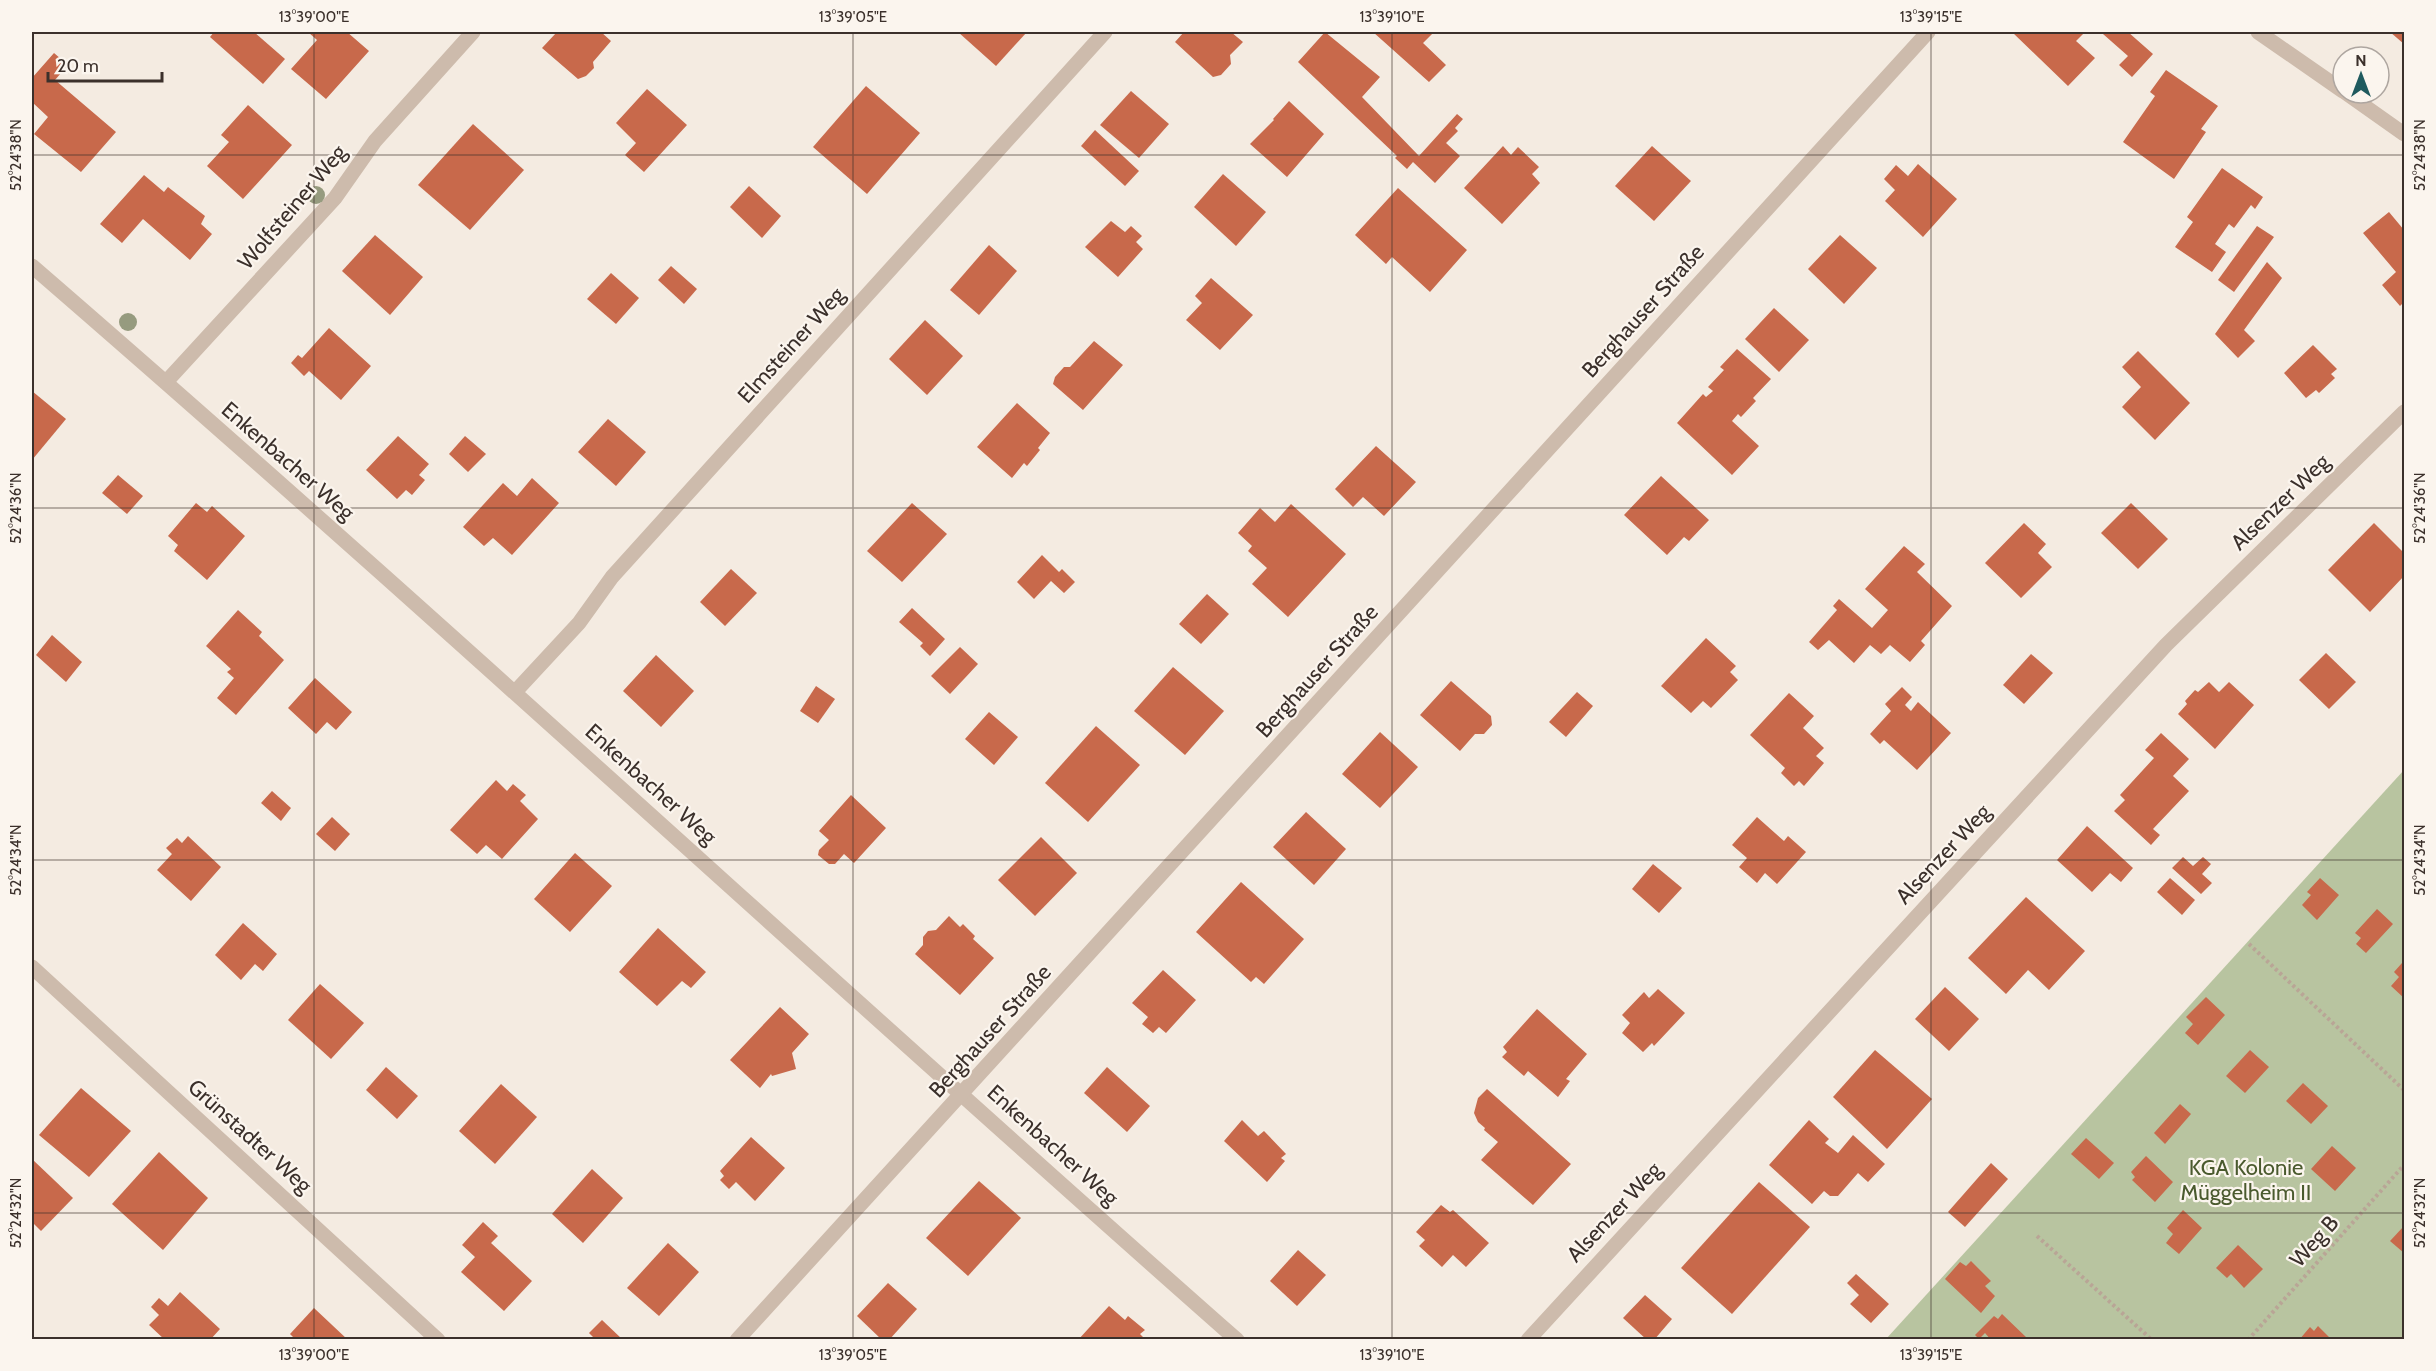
<svg xmlns="http://www.w3.org/2000/svg" width="2436" height="1371" font-family="Cabin,sans-serif">
<style>
.green{fill:#b8c4a0}
.building{fill:#c8694b}
.lines{fill:none;stroke-linecap:round;stroke-linejoin:round}
.path{stroke:#b9a596;stroke-width:4;stroke-dasharray:3 3;stroke-linecap:butt}
.street{stroke:#cdbbac;stroke-width:15}
.tree{fill:#969b7f}
.ticks{fill:none;stroke:#3b302b;stroke-width:1.5;stroke-opacity:0.45}
.labels{text-anchor:middle;dominant-baseline:central;stroke-width:4.5;stroke-linejoin:round;paint-order:stroke}
.street-label{font-size:22px;fill:#3b302b;stroke:#fbf5ee}
.park-label{font-size:22px;fill:#4a5a2e;stroke:#fbf5ee}
.neatline{fill:none;stroke:#3b302b;stroke-width:2}
.ticks-label{font-size:15px;text-anchor:middle;fill:#3b302b}
</style>
<rect width="100%" height="100%" fill="#f4ebe1"/>
<!-- green -->
<polygon class="green" points="2404,770 2404,1339 1886,1339"/>
<!-- building -->
<g class="building">
<polygon points="214,32 254,32 285,59 263,84 210,37"/>
<polygon points="308,32 347,32 369,51 326,99 291,69 317,40"/>
<polygon points="557,32 601,32 611,41 593,62 594,68 586,76 578,79 542,48"/>
<polygon points="958,32 1027,32 996,66"/>
<polygon points="1184,32 1231,32 1243,42 1230,55 1231,64 1221,75 1213,77 1175,42"/>
<polygon points="1325,32 1380,77 1362,97 1419,156 1457,114 1463,119 1455,128 1458,131 1446,143 1460,156 1435,183 1413,162 1407,169 1395,158 1397,156 1298,62"/>
<polygon points="1373,32 1434,32 1423,43 1446,65 1429,82"/>
<polygon points="2015,32 2085,32 2076,41 2095,58 2068,86 2013,33"/>
<polygon points="2105,32 2128,32 2153,54 2132,77 2119,65 2128,56 2103,34"/>
<polygon points="2390,32 2404,32 2404,44"/>
<polygon points="54,53 68,65 55,80 116,132 81,172 34,134 48,117 32,102 32,78"/>
<polygon points="2166,70 2218,106 2201,129 2206,132 2174,179 2123,142 2155,96 2150,92"/>
<polygon points="866,86 920,133 867,194 813,147"/>
<polygon points="647,89 687,125 644,172 625,155 636,143 616,123"/>
<polygon points="1131,91 1169,124 1139,158 1100,125"/>
<polygon points="1289,101 1324,134 1287,177 1250,144 1274,120 1273,119"/>
<polygon points="248,105 292,145 243,199 207,166 229,142 221,135"/>
<polygon points="473,124 524,170 470,230 418,185"/>
<polygon points="1095,130 1139,171 1125,186 1081,146"/>
<polygon points="1503,146 1511,155 1518,147 1539,167 1532,174 1540,183 1502,224 1464,188"/>
<polygon points="1652,146 1691,181 1654,221 1615,186"/>
<polygon points="1918,164 1957,199 1923,237 1885,201 1895,190 1884,179 1896,165 1908,176"/>
<polygon points="2222,168 2263,197 2255,209 2251,205 2234,228 2229,224 2215,244 2226,252 2212,272 2175,247 2193,222 2187,217"/>
<polygon points="1223,174 1266,212 1236,246 1194,207"/>
<polygon points="144,175 164,192 168,187 205,216 201,224 212,234 190,260 143,219 122,243 100,224"/>
<polygon points="749,186 781,216 762,238 730,207"/>
<polygon points="1398,188 1467,250 1430,292 1392,257 1386,264 1355,235"/>
<polygon points="2389,212 2404,230 2404,302 2400,306 2382,285 2396,272 2363,233"/>
<polygon points="1111,221 1125,232 1131,226 1142,236 1136,242 1143,249 1118,277 1085,247"/>
<polygon points="2257,226 2274,237 2234,292 2218,280"/>
<polygon points="375,235 423,277 390,315 342,271"/>
<polygon points="1840,235 1877,268 1844,304 1808,269"/>
<polygon points="989,245 1017,271 979,315 950,290"/>
<polygon points="2267,262 2282,278 2244,330 2255,341 2238,358 2215,334"/>
<polygon points="671,266 697,289 684,304 658,280"/>
<polygon points="611,273 639,298 616,324 587,299"/>
<polygon points="1211,278 1253,315 1220,350 1186,320 1202,303 1195,296"/>
<polygon points="1774,308 1809,340 1779,372 1745,339"/>
<polygon points="925,320 963,356 927,395 889,359"/>
<polygon points="329,328 371,366 341,400 309,371 304,376 291,363 298,355 302,358"/>
<polygon points="1094,341 1123,365 1083,410 1053,384 1055,377 1064,367 1070,367"/>
<polygon points="2313,345 2337,369 2331,374 2335,378 2319,393 2316,390 2306,398 2284,373"/>
<polygon points="1737,349 1771,379 1753,398 1756,401 1741,417 1738,414 1732,421 1759,446 1732,475 1677,423 1703,394 1706,397 1713,391 1708,387 1724,370 1720,367"/>
<polygon points="2138,351 2190,403 2155,440 2122,407 2141,387 2122,367"/>
<polygon points="32,391 66,419 32,460"/>
<polygon points="1017,403 1050,433 1038,448 1040,450 1027,466 1024,463 1012,478 977,447"/>
<polygon points="608,419 646,452 616,486 578,452"/>
<polygon points="398,436 429,464 419,475 425,480 412,495 406,490 397,499 366,470"/>
<polygon points="465,436 486,454 468,472 449,454"/>
<polygon points="1376,446 1416,482 1384,516 1363,497 1353,507 1335,489"/>
<polygon points="118,475 143,496 127,514 102,493"/>
<polygon points="1661,476 1709,520 1689,541 1684,537 1667,555 1624,515"/>
<polygon points="532,478 559,503 512,555 493,538 484,546 463,527 503,483 517,496"/>
<polygon points="196,503 207,512 212,506 245,536 207,580 174,551 178,545 168,536"/>
<polygon points="912,503 947,534 902,582 867,551"/>
<polygon points="2131,503 2168,539 2138,569 2101,533"/>
<polygon points="1291,504 1346,554 1288,617 1252,584 1267,568 1248,551 1252,546 1238,533 1260,508 1275,522"/>
<polygon points="2024,523 2046,544 2038,553 2052,567 2021,598 1985,563"/>
<polygon points="2374,523 2404,553 2404,576 2370,612 2328,570"/>
<polygon points="1904,546 1925,564 1917,572 1952,606 1921,641 1925,645 1910,662 1890,645 1881,654 1870,645 1854,663 1829,640 1818,650 1809,642 1837,610 1833,606 1839,599 1872,628 1888,610 1865,589"/>
<polygon points="1042,555 1059,572 1062,569 1075,582 1064,593 1051,581 1034,599 1017,582"/>
<polygon points="731,569 757,593 725,626 700,602"/>
<polygon points="1207,594 1229,614 1201,644 1179,624"/>
<polygon points="912,608 945,639 930,656 920,646 923,643 899,622"/>
<polygon points="238,610 262,632 259,636 284,660 236,715 217,698 234,678 227,672 231,669 206,646"/>
<polygon points="52,635 82,662 66,682 36,655"/>
<polygon points="1706,638 1736,666 1730,672 1738,680 1711,708 1703,701 1691,713 1661,686"/>
<polygon points="960,647 978,664 950,694 931,676"/>
<polygon points="2326,653 2356,682 2329,709 2299,680"/>
<polygon points="2031,654 2053,673 2024,704 2003,685"/>
<polygon points="656,655 694,691 661,727 623,691"/>
<polygon points="1173,667 1224,711 1185,755 1134,711"/>
<polygon points="315,678 352,712 336,730 327,722 316,734 288,708"/>
<polygon points="1451,681 1491,716 1492,725 1484,734 1475,734 1460,751 1420,715"/>
<polygon points="2209,682 2219,692 2229,682 2254,705 2215,749 2178,714 2187,704 2185,701 2195,690 2198,692"/>
<polygon points="816,686 835,699 818,723 800,711"/>
<polygon points="1902,687 1912,697 1905,705 1911,711 1918,702 1951,733 1917,770 1884,740 1880,744 1870,734 1891,711 1885,704"/>
<polygon points="1577,692 1593,706 1566,737 1549,722"/>
<polygon points="1789,693 1814,716 1803,728 1824,748 1816,756 1824,763 1804,786 1799,781 1794,786 1781,773 1785,768 1750,735"/>
<polygon points="989,712 1018,737 994,765 965,739"/>
<polygon points="1096,726 1140,765 1088,822 1045,783"/>
<polygon points="1380,732 1418,767 1380,808 1342,774"/>
<polygon points="2161,733 2189,759 2173,776 2189,791 2153,829 2160,835 2151,845 2114,811 2125,800 2120,795 2154,758 2145,750"/>
<polygon points="496,780 507,791 513,784 526,795 520,801 538,819 502,859 486,845 477,854 450,830"/>
<polygon points="272,791 291,808 281,821 261,803"/>
<polygon points="851,795 886,828 854,863 844,854 835,864 829,864 818,855 819,850 829,840 819,831"/>
<polygon points="1306,812 1346,849 1314,885 1273,847"/>
<polygon points="332,817 350,834 335,851 316,834"/>
<polygon points="1757,817 1784,841 1788,836 1806,852 1777,884 1765,873 1757,883 1739,867 1747,858 1732,845"/>
<polygon points="2087,826 2133,868 2121,882 2110,873 2092,892 2057,860"/>
<polygon points="188,836 221,867 191,901 157,870 172,854 166,848 177,838 182,843"/>
<polygon points="1041,837 1077,873 1035,916 998,880"/>
<polygon points="575,853 612,886 570,932 534,899"/>
<polygon points="2183,857 2193,866 2203,857 2211,864 2202,874 2212,883 2201,894 2172,868"/>
<polygon points="1653,864 1682,888 1659,913 1632,889"/>
<polygon points="2170,878 2195,900 2182,915 2157,892"/>
<polygon points="2320,878 2339,895 2317,920 2302,905 2311,895 2307,892"/>
<polygon points="1241,882 1304,939 1264,984 1256,977 1251,982 1196,932"/>
<polygon points="2026,897 2085,951 2049,990 2028,970 2006,994 1968,958"/>
<polygon points="2377,909 2393,924 2366,953 2356,944 2361,938 2355,933"/>
<polygon points="949,916 960,927 963,924 975,936 973,939 994,958 960,995 915,954 923,945 923,937 928,931 936,930"/>
<polygon points="243,923 277,954 263,971 255,964 241,980 215,955"/>
<polygon points="658,928 706,972 691,988 682,981 657,1006 619,972"/>
<polygon points="2402,963 2404,965 2404,998 2391,986 2399,977 2394,972"/>
<polygon points="1163,970 1196,1000 1166,1033 1159,1027 1153,1033 1142,1024 1148,1017 1132,1003"/>
<polygon points="320,984 364,1023 331,1059 288,1020"/>
<polygon points="1945,987 1979,1019 1949,1051 1915,1019"/>
<polygon points="1658,989 1685,1013 1654,1046 1652,1043 1643,1052 1622,1033 1630,1023 1622,1015 1644,992 1649,998"/>
<polygon points="2206,997 2225,1015 2198,1045 2185,1033 2193,1024 2186,1017"/>
<polygon points="780,1007 809,1034 792,1053 796,1069 772,1076 771,1074 760,1088 730,1060"/>
<polygon points="1537,1009 1587,1054 1566,1079 1570,1081 1558,1097 1528,1071 1524,1076 1502,1057 1507,1052 1503,1047"/>
<polygon points="1875,1050 1932,1099 1887,1149 1833,1097"/>
<polygon points="2250,1050 2269,1067 2245,1093 2226,1076"/>
<polygon points="386,1067 418,1096 397,1119 366,1090"/>
<polygon points="1107,1067 1150,1106 1127,1132 1084,1093"/>
<polygon points="2303,1083 2328,1106 2311,1124 2286,1101"/>
<polygon points="501,1084 537,1117 495,1164 459,1131"/>
<polygon points="81,1088 131,1131 89,1177 39,1135"/>
<polygon points="1487,1089 1571,1164 1533,1205 1481,1160 1498,1142 1484,1130 1485,1128 1478,1122 1474,1113 1478,1098"/>
<polygon points="2180,1104 2191,1114 2165,1144 2154,1133"/>
<polygon points="1242,1120 1258,1136 1264,1131 1286,1154 1281,1158 1285,1161 1267,1182 1224,1141"/>
<polygon points="1809,1120 1829,1139 1825,1143 1838,1153 1853,1135 1885,1164 1868,1182 1858,1173 1838,1196 1830,1196 1824,1191 1812,1204 1769,1165"/>
<polygon points="751,1137 785,1168 755,1201 736,1182 729,1189 720,1180 724,1176 720,1171"/>
<polygon points="2086,1138 2114,1163 2099,1179 2071,1154"/>
<polygon points="2332,1146 2356,1168 2335,1191 2311,1169"/>
<polygon points="159,1152 208,1198 163,1250 112,1204"/>
<polygon points="2146,1156 2173,1182 2155,1202 2132,1180 2135,1177 2131,1172"/>
<polygon points="32,1159 73,1198 41,1231 32,1222"/>
<polygon points="1991,1163 2008,1179 1965,1227 1948,1212"/>
<polygon points="592,1169 623,1198 583,1243 552,1214"/>
<polygon points="979,1181 1021,1218 968,1276 926,1238"/>
<polygon points="1759,1182 1810,1227 1732,1314 1681,1268"/>
<polygon points="1441,1205 1450,1212 1453,1210 1489,1243 1466,1267 1453,1255 1442,1267 1419,1246 1425,1240 1416,1232"/>
<polygon points="2183,1210 2202,1228 2179,1254 2166,1243 2173,1234 2167,1228"/>
<polygon points="483,1222 498,1236 491,1243 532,1281 504,1311 461,1272 475,1257 462,1245"/>
<polygon points="2404,1226 2404,1253 2390,1241"/>
<polygon points="668,1243 699,1272 659,1316 627,1288"/>
<polygon points="2238,1245 2263,1269 2244,1288 2231,1274 2227,1278 2216,1268"/>
<polygon points="1298,1250 1326,1275 1297,1306 1270,1281"/>
<polygon points="1971,1261 1991,1281 1985,1286 1995,1296 1981,1313 1945,1279 1960,1262 1966,1266"/>
<polygon points="1856,1274 1889,1304 1871,1323 1850,1304 1859,1295 1847,1283"/>
<polygon points="888,1283 917,1309 889,1340 882,1340 857,1316"/>
<polygon points="180,1292 220,1329 210,1340 165,1340 149,1325 159,1315 151,1307 159,1298 168,1306"/>
<polygon points="1645,1295 1672,1319 1654,1340 1647,1340 1623,1318"/>
<polygon points="1109,1306 1125,1320 1128,1316 1145,1330 1140,1334 1146,1340 1078,1340"/>
<polygon points="314,1308 348,1340 296,1340 290,1334"/>
<polygon points="2002,1314 2027,1338 2026,1340 1991,1340 1985,1333 1979,1339 1975,1335 1994,1316 1998,1319"/>
<polygon points="602,1320 623,1340 596,1340 589,1333"/>
<polygon points="2318,1326 2332,1340 2299,1340 2310,1327 2314,1331"/>
</g>
<g class="lines">
<!-- path -->
<g class="path">
<polyline points="2249,944 2404,1090"/>
<polyline points="2037,1236 2152,1340"/>
<polyline points="2248,1340 2404,1165"/>
</g>
<!-- street -->
<g class="street">
<polyline points="2258,32 2343,91"/>
<polyline points="2346,93 2404,134"/>
<path d="M 32,266 C 439,618 833,984 1237,1340"/>
<polyline points="166,382 335,198 375,141 473,32"/>
<polyline points="515,692 579,623 612,577 1105,32"/>
<polyline points="32,967 438,1340"/>
<polyline points="737,1340 1928,32"/>
<polyline points="1528,1340 2166,645 2404,412"/>
</g>
</g>
<!-- trees -->
<g class="tree">
<circle cx="316" cy="195" r="9"/>
<circle cx="128" cy="322" r="9"/>
</g>
<!-- ticks -->
<path class="ticks" d="M 314,32 L 314,1340M 853,32 L 853,1340M 1392,32 L 1392,1340M 1931,32 L 1931,1340M 32,155 L 2404,155M 32,508 L 2404,508M 32,860 L 2404,860M 32,1213 L 2404,1213"/>
<g class="labels">
<!-- street labels -->
<g class="street-label">
<text transform="translate(292 207) rotate(-50)">Wolfsteiner Weg</text>
<text transform="translate(1643 311) rotate(-48)">Berghauser Straße</text>
<text transform="translate(791 345) rotate(-48)">Elmsteiner Weg</text>
<text transform="translate(288 461) rotate(41)">Enkenbacher Weg</text>
<text transform="translate(2280 502) rotate(-44)">Alsenzer Weg</text>
<text transform="translate(1317 671) rotate(-48)">Berghauser Straße</text>
<text transform="translate(651 784) rotate(42)">Enkenbacher Weg</text>
<text transform="translate(1943 854) rotate(-47)">Alsenzer Weg</text>
<text transform="translate(990 1031) rotate(-48)">Berghauser Straße</text>
<text transform="translate(250 1136) rotate(42)">Grünstadter Weg</text>
<text transform="translate(1053 1145) rotate(42)">Enkenbacher Weg</text>
<text transform="translate(1614 1212) rotate(-47)">Alsenzer Weg</text>
<text transform="translate(2314 1241) rotate(-48)">Weg B</text>
</g>
<!-- park labels -->
<g class="park-label">
<text x="2246" y="1167">KGA Kolonie<tspan x="2246" dy="25">Müggelheim II</tspan></text>
</g>
</g>
<!-- border -->
<rect width="2436" height="1371" fill="none" stroke="#fbf5ee" stroke-width="66"/>
<!-- north arrow -->
<g transform="translate(2361 75)"><circle r="28" fill="#fbf5ee" stroke="#aea6a0" stroke-width="1.5"/>
<path d="M0-4.5L10 22L0 15L-10 22Z" fill="#1f5a5e"/>
<text y="-9" font-size="16" font-weight="bold" text-anchor="middle" fill="#3b302b">N</text>
</g>
<!-- scale -->
<path d="M48 72v9h114v-9" fill="none" stroke="#3b302b" stroke-width="3"/>
<text x="57" y="72" font-size="18" fill="#3b302b" stroke="#fbf5ee" stroke-width="4.5" paint-order="stroke">20 m</text>
<rect x="33" y="33" width="2370" height="1305" class="neatline"/>
<g class="ticks-label">
<text x="314" y="22">13°39'00"E</text>
<text x="853" y="22">13°39'05"E</text>
<text x="1392" y="22">13°39'10"E</text>
<text x="1931" y="22">13°39'15"E</text>
<text transform="translate(16 155) rotate(-90)" y="5">52°24'38"N</text>
<text transform="translate(2420 155) rotate(-90)" y="5">52°24'38"N</text>
<text transform="translate(16 508) rotate(-90)" y="5">52°24'36"N</text>
<text transform="translate(2420 508) rotate(-90)" y="5">52°24'36"N</text>
<text transform="translate(16 860) rotate(-90)" y="5">52°24'34"N</text>
<text transform="translate(2420 860) rotate(-90)" y="5">52°24'34"N</text>
<text transform="translate(16 1213) rotate(-90)" y="5">52°24'32"N</text>
<text transform="translate(2420 1213) rotate(-90)" y="5">52°24'32"N</text>
<text x="314" y="1360">13°39'00"E</text>
<text x="853" y="1360">13°39'05"E</text>
<text x="1392" y="1360">13°39'10"E</text>
<text x="1931" y="1360">13°39'15"E</text>
</g>
</svg>
